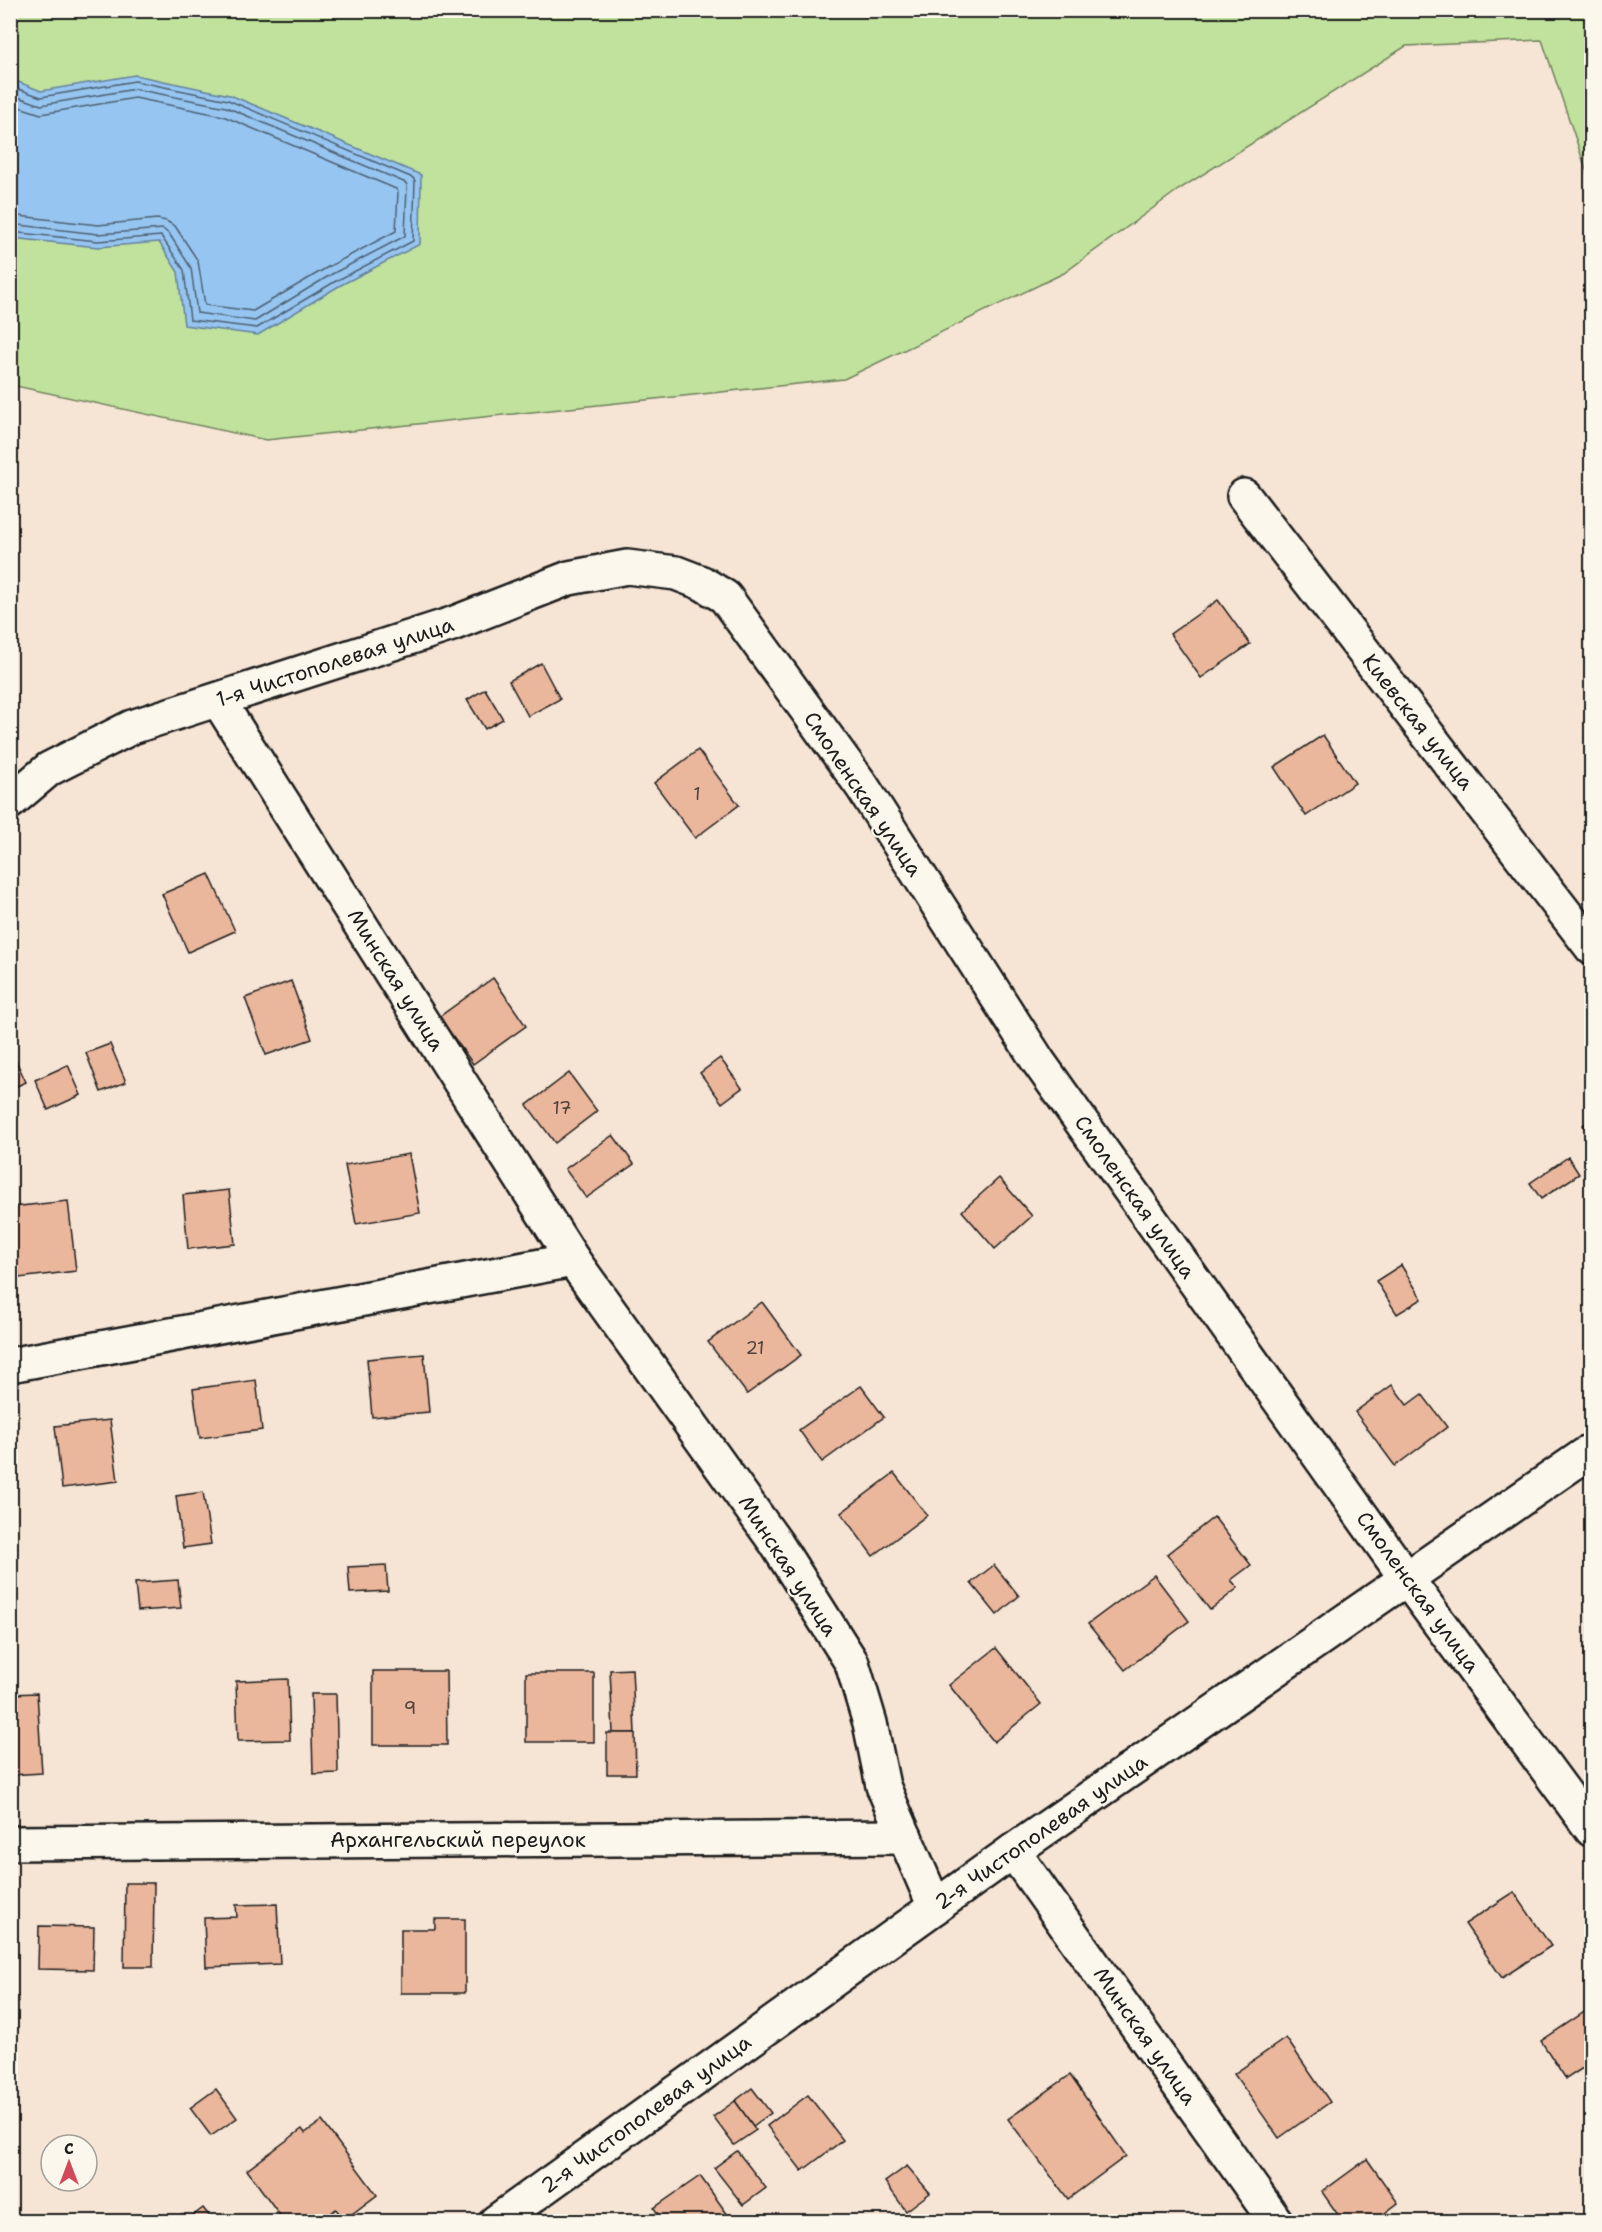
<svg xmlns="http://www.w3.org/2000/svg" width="1602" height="2232" font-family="'Shantell Sans',sans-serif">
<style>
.green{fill:#c0e29c;stroke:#6e7f5c;stroke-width:1.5}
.water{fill:#96c5f1;stroke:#65819c;stroke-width:1.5}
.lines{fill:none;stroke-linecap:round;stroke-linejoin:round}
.shore{stroke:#4d6071;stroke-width:1.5}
.building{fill:#eab69c;stroke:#1c1c1c;stroke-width:1.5}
.minor-casing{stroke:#1c1c1c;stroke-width:38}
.minor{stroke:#fbf7ec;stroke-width:33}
.labels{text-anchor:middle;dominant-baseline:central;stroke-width:4.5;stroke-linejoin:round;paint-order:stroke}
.number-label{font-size:18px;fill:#50423c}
.street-label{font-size:21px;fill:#1c1c1c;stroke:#fbf7ec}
</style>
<rect width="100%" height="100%" fill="#f6e4d4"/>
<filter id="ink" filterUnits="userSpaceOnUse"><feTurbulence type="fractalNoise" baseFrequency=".0167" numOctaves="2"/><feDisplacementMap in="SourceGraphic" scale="12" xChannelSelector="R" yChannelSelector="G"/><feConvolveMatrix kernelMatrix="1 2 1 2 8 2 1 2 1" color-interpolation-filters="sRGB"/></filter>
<g filter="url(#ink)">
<!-- green -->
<polygon class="green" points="11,11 1591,11 1591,184 1542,40 1406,46 1178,190 1064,273 844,379 266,440 11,385"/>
<!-- water -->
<polygon class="water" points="135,75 230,95 421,175 420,244 339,286 258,335 184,325 178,272 159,242 98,247 11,238 11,79 41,91"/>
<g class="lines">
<!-- shore -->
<g class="shore">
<polyline points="10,86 41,97 135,81 228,100 413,178 415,181 413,241 336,281 257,328 190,320 184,270 161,236 98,241 10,232"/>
<polyline points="10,94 41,105 135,89 226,107 406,183 407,186 405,236 332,274 255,321 197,313 191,268 170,235 163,229 98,234 10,224"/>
<polyline points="10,104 41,114 135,98 223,116 396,189 398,192 396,231 328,267 253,311 205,305 198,261 175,226 166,221 157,219 98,225 10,215"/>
</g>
</g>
<!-- building -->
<g class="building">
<polygon points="1218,600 1250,644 1201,678 1170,634"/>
<polygon points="541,663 560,699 528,716 509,681"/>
<polygon points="485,689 503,719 485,729 467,700"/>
<polygon points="1323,735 1355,783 1306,816 1274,767"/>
<polygon points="698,750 739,805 695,838 654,783"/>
<polygon points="209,874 235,931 188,952 162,894"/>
<polygon points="493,978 526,1026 473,1064 439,1017"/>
<polygon points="291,981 312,1039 266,1055 245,998"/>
<polygon points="110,1044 126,1082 101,1092 86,1053"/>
<polygon points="10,1048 26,1082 10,1089"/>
<polygon points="720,1058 742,1088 722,1103 700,1073"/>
<polygon points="68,1065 81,1095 48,1110 35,1080"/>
<polygon points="569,1073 597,1111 555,1143 527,1105"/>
<polygon points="1592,1118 1592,1135 1583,1125"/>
<polygon points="613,1135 634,1164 586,1198 565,1169"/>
<polygon points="409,1154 420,1213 356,1224 345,1165"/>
<polygon points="1568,1157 1579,1174 1541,1199 1530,1183"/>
<polygon points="999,1178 1032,1216 995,1249 962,1211"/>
<polygon points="229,1190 235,1244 188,1249 183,1195"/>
<polygon points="68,1201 76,1271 19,1278 16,1252 10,1253 10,1230 14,1230 11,1207"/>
<polygon points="1401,1265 1422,1299 1397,1314 1376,1281"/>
<polygon points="762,1302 801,1355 747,1394 708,1342"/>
<polygon points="424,1354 429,1412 372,1417 367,1359"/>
<polygon points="256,1380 262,1430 200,1438 193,1389"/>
<polygon points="1392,1385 1407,1405 1422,1394 1447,1427 1395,1466 1355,1412"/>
<polygon points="861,1386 884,1417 822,1462 799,1430"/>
<polygon points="110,1420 118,1481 62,1488 55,1426"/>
<polygon points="894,1473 927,1515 873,1556 841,1513"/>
<polygon points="203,1492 211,1544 183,1548 176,1496"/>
<polygon points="1214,1517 1251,1565 1231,1580 1238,1588 1210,1610 1167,1554"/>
<polygon points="386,1565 388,1591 350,1593 348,1567"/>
<polygon points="994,1565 1019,1596 997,1615 971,1583"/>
<polygon points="1154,1575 1189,1621 1125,1670 1088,1624"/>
<polygon points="178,1580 181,1608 138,1611 135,1583"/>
<polygon points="996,1648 1041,1704 994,1742 949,1685"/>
<polygon points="632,1669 635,1733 613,1733 610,1670"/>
<polygon points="373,1671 446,1671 447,1745 373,1745"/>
<rect x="526" y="1673" width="68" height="69"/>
<polygon points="288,1679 290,1740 238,1741 236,1681"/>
<polygon points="37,1693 42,1773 10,1775 10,1694"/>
<polygon points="311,1694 336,1694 338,1773 313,1774"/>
<polygon points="607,1733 635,1733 636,1774 607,1774"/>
<polygon points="125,1883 154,1883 153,1967 124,1967"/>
<polygon points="1514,1892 1551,1946 1502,1978 1465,1924"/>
<polygon points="277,1904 280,1964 206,1967 204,1918 237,1917 236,1905"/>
<polygon points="435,1919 465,1919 465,1993 401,1993 401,1929 435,1929"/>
<polygon points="39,1926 94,1927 93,1970 38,1969"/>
<polygon points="1592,2007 1592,2062 1566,2079 1541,2041"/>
<polygon points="1286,2038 1330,2102 1279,2138 1234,2074"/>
<polygon points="1070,2075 1126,2156 1068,2199 1008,2119"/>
<polygon points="752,2088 771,2113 753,2126 735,2101"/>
<polygon points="216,2089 237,2118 211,2136 190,2108"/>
<polygon points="808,2095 843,2140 802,2171 767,2126"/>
<polygon points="735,2101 756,2130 734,2145 713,2117"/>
<polygon points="322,2121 377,2195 344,2220 336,2209 319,2222 285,2222 247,2170 302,2129 305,2133"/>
<polygon points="737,2151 766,2188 743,2205 714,2168"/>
<polygon points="1367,2159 1398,2203 1373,2222 1343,2222 1322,2192"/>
<polygon points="907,2166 930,2193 906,2211 885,2182"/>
<polygon points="700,2176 733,2222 663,2222 654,2208"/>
<polygon points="203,2208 214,2222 172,2222 182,2214 186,2221"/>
</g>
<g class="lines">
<defs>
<g id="minor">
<polyline points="1244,496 1592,948"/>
<polyline points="218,700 573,1260 776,1543 852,1663 870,1723 883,1786 935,1907"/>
<polyline points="10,802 49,769 132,727 452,624 569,578 627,567 676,573 702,583 725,597 862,786 1038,1061 1406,1578 1592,1830"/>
<polyline points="10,1365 573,1260"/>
<polyline points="10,1843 905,1837"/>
<polyline points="1013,1851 1276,2222"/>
<polyline points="496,2222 1013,1851 1592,1450"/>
</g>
</defs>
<!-- minor casing -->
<use href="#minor" class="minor-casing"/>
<!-- minor -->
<use href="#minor" class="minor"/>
</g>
</g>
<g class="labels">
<!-- number labels -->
<g class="number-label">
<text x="697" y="794">1</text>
<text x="562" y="1108">17</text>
<text x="755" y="1348">21</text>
<text x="410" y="1708">9</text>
</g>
<!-- street labels -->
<g class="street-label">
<text transform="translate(335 662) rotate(-18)">1-я Чистополевая улица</text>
<text transform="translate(1418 722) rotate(52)">Киевская улица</text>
<text transform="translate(863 794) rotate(56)">Смоленская улица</text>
<text transform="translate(396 980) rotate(58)">Минская улица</text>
<text transform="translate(1135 1197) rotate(55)">Смоленская улица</text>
<text transform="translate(788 1566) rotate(57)">Минская улица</text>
<text transform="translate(1418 1592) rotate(54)">Смоленская улица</text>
<text transform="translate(1041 1832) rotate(-35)">2-я Чистополевая улица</text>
<text x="458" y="1840">Архангельский переулок</text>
<text transform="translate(1145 2036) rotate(55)">Минская улица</text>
<text transform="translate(646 2114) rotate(-36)">2-я Чистополевая улица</text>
</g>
</g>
<!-- margin -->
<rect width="1602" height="2232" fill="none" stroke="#fbf7ec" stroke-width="36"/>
<rect x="18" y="18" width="1566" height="2196" fill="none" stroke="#1c1c1c" stroke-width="2" filter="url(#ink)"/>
<!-- north arrow -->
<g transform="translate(69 2163)"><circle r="28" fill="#fbf7ec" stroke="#a29f99" stroke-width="1.5"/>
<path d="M0-4.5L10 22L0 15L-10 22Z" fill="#d1495b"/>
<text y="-9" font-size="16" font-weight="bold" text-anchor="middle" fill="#1c1c1c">С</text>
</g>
</svg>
